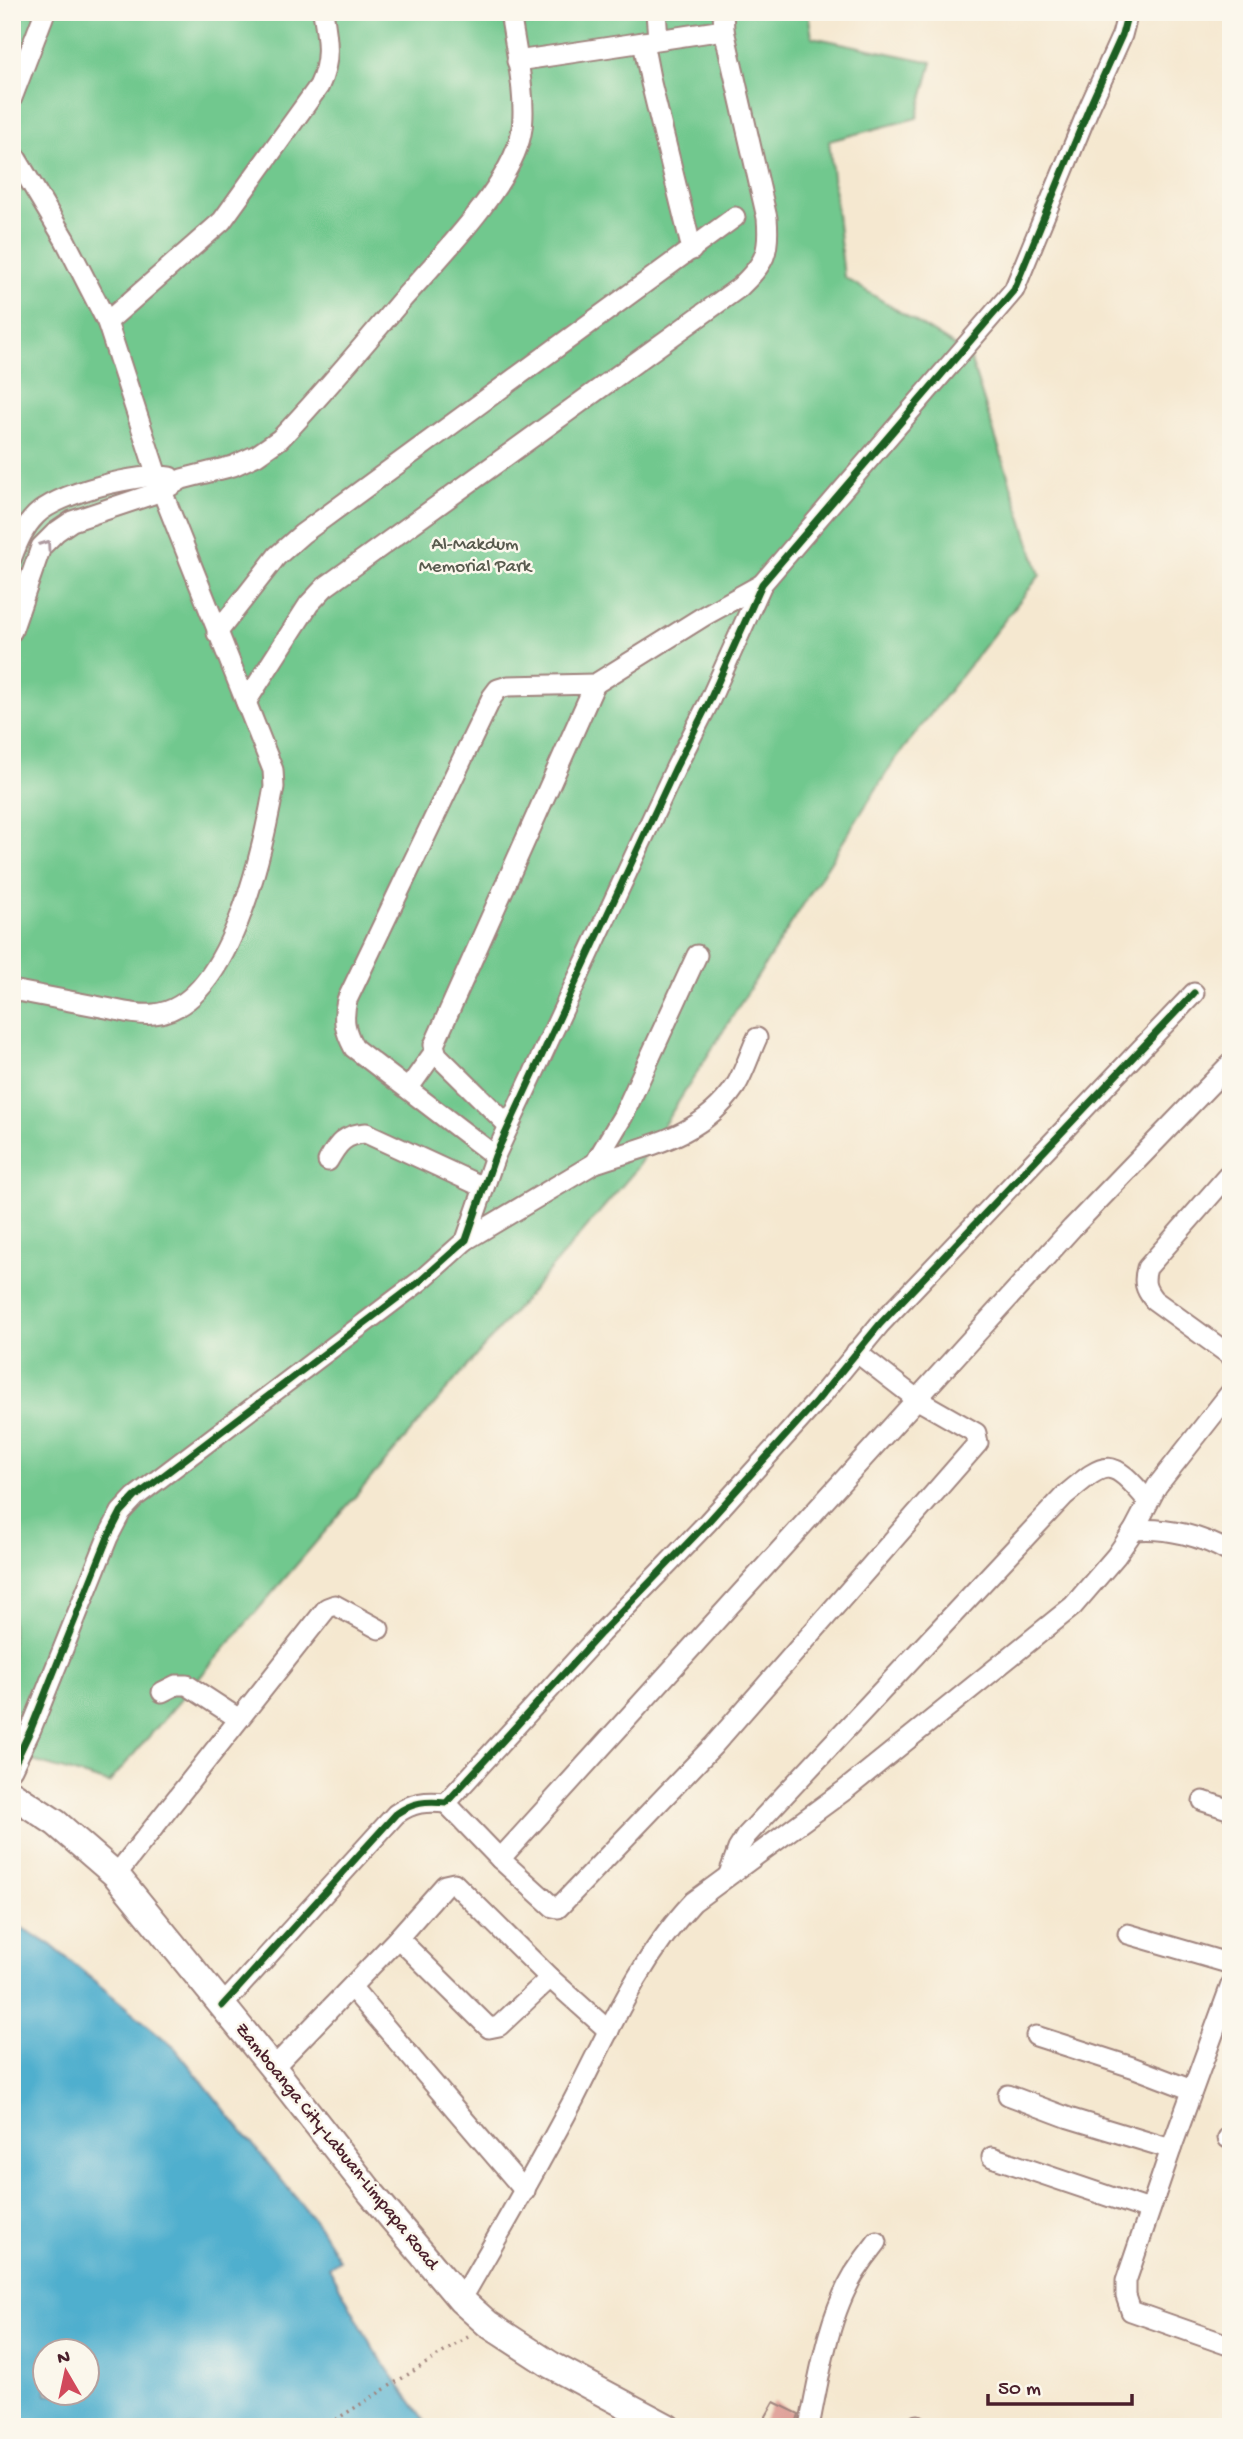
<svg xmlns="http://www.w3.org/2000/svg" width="1243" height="2439" font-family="'Gochi Hand',sans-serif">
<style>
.green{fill:#71c88e;stroke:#5e745c;stroke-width:2}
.water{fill:#4fafce;stroke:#4c677c;stroke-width:2;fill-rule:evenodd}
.building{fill:#e0a39b}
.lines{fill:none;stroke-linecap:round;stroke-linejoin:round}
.minor-casing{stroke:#a0847e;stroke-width:23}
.major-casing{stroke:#a0847e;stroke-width:30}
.path{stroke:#a0847e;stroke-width:3.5;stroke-dasharray:2 5;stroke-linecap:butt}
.minor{stroke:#fff;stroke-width:19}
.major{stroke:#fff;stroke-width:26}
.cycleway-casing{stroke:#fbf7ec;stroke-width:11}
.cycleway{stroke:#1b5e20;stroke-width:7}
.oneway{stroke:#ae9aa0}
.labels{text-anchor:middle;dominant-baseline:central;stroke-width:5;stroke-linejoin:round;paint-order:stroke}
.park-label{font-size:19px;fill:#585a4e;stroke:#fbf7ec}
.street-label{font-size:19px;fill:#4a1f2b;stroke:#fbf7ec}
</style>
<rect width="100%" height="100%" fill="#fbf7ec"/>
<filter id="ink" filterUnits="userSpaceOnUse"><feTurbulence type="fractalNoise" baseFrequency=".0143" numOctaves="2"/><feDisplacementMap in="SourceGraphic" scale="14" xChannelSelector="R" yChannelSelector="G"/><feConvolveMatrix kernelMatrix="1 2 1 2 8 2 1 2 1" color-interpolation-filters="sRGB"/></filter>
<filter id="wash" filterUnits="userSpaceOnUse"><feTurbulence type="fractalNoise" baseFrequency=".00686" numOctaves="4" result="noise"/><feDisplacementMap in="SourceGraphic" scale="28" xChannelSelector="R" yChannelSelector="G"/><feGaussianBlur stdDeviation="1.57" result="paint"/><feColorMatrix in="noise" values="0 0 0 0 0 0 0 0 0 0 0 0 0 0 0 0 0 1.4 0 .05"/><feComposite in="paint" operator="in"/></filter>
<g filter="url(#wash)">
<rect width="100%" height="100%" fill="#f5e8d0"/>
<!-- green -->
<polygon class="green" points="12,12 808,12 812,37 932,62 917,118 829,141 844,277 969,355 1040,575 894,761 634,1172 109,1783 12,1755"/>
<!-- water -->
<path class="water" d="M 12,1922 L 51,1945 L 175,2048 L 321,2229 L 339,2260 L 329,2267 L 374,2350 L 429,2427 L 12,2427 ZM 46,2352 L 88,2352 L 88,2394 L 46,2394 Z"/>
<g id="blocks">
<!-- building -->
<polygon class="building" points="774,2402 799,2414 795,2427 760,2427"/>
</g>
</g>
<g filter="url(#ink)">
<use href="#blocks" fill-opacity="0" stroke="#a0847e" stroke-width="2"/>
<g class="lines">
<defs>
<g id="minor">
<polyline points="656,12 658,39"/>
<polyline points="643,42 651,83 692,250"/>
<polyline points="517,61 724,30"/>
<polyline points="12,98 45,12"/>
<path d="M 12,151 L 65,240 L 107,322 L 162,491 L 273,770 L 274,787 C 263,849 230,1007 154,1014 C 137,1016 118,1010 101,1007 C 71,1001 42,996 12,990"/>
<path d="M 107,322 L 222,221 L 319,86 C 331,61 328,40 323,12"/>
<path d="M 12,557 C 18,541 24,527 36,515 C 58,493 141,472 170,477"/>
<path d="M 12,631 L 41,547 L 56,532 L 72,521 L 162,491 L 182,479 L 233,466 L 257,455 L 280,439 C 322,395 361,348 400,302 C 436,261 511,186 521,134 C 528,101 515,47 510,12"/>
<polyline points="217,633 277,556 302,534 735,217"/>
<polyline points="595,684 704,616 762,584"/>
<path d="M 246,702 L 309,604 L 325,587 L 740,287 C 765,263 770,253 767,218 L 724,30 L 723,12"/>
<polyline points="408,1089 435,1051"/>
<path d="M 495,1156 L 354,1048 C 345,1031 342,1020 347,1000 L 492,697 L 498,689 L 508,686 L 595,684 L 434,1045 L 437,1055 L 509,1126"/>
<path d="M 328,1161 C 338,1143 345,1134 366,1133 L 483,1187"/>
<path d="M 595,1163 C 649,1145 701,1137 735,1087 C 744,1073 750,1053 757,1038"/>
<path d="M 1231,1172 L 1147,1268 C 1143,1282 1145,1289 1154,1300 L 1231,1356"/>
<polyline points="466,1240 595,1163 623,1116 697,955"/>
<path d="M 1134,1530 C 1167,1527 1202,1536 1231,1553"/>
<polyline points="162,1692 176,1685 187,1685 239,1719"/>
<polyline points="12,1769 31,1729 108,1537 121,1512 135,1497 420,1281 466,1240 495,1156 676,767 709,702 762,584 1014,290 1089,108 1122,35 1128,12"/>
<polyline points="1203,1801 1231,1810"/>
<polyline points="446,1803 500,1859 553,1907 558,1908 713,1746 978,1443 976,1433 918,1400 856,1352"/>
<polyline points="500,1859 1072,1228 1231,1063"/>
<path d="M 729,1874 L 738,1849 L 746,1836 L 1064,1496 C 1107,1460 1110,1456 1148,1501"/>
<polyline points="116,1875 327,1608 335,1605 379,1629"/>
<polyline points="1128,1934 1231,1964"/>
<polyline points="398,1938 489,2028 499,2026 550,1978"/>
<polyline points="1231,1985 1171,2149 1126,2281 1126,2296 1131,2311 1231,2346"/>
<polyline points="352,1988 525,2191"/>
<path d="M 222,2006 L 396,1814 C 413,1802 426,1801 446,1803 L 601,1633 L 708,1522 L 816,1402 L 880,1324 L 1194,993"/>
<polyline points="1036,2036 1132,2067 1192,2090"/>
<polyline points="273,2068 398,1938 445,1885 454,1883 550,1978 609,2031"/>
<polyline points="1008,2095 1069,2118 1171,2149"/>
<polyline points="1228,2138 1231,2138"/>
<polyline points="992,2157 1149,2210"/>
<path d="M 461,2300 C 500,2233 538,2167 574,2099 C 609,2031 640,1958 693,1902 L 845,1790 L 1073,1606 L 1116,1556 L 1134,1530 L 1157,1486 L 1231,1392"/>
<path d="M 809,2427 C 819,2377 828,2317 854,2274 C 861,2263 869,2252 877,2242"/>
<polyline points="916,2427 917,2425"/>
</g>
<polyline id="major" points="12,1794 56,1823 116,1875 273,2068 371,2193 461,2300 488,2324 551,2365 667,2427"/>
</defs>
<!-- minor casing -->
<use href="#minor" class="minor-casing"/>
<!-- major casing -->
<use href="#major" class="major-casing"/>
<!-- path -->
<polyline class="path" points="324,2427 468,2337"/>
<!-- minor -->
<use href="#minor" class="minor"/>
<!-- major -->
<use href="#major" class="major"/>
<defs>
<g id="cycleway">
<polyline points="12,1769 31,1729 108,1537 121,1512 135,1497 420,1281 466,1240 495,1156 676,767 709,702 762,584 1014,290 1089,108 1122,35 1128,12"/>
<path d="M 222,2006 L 396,1814 C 413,1802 426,1801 446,1803 L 601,1633 L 708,1522 L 816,1402 L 880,1324 L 1194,993"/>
</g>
</defs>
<!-- cycleway casing -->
<use href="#cycleway" class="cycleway-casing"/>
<!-- cycleway -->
<use href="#cycleway" class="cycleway"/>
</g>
<!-- one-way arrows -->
<defs><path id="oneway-chevron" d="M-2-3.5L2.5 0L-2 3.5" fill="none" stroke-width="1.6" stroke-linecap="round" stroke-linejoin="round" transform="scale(1.75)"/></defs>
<use class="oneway" href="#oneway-chevron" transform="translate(46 545) rotate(-55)"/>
</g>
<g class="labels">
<!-- park labels -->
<g class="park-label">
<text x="475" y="545">Al-Makdum<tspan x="475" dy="22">Memorial Park</tspan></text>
</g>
<!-- street labels -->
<g class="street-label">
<text transform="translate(336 2147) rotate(51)">Zamboanga City-Labuan-Limpapa Road</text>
</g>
</g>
<!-- margin -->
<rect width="1243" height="2439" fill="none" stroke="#fbf7ec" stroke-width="42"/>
<!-- north arrow -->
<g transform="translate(66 2372) rotate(351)"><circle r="33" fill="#fbf7ec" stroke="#b4a19f" stroke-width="2"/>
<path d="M0-5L12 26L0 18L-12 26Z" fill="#d1495b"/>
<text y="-10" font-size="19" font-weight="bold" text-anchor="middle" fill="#4a1f2b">N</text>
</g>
<!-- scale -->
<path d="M988 2394v10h144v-10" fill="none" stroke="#4a1f2b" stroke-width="3.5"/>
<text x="998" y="2394" font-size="21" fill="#4a1f2b" stroke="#fbf7ec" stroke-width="5" paint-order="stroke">50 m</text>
</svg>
